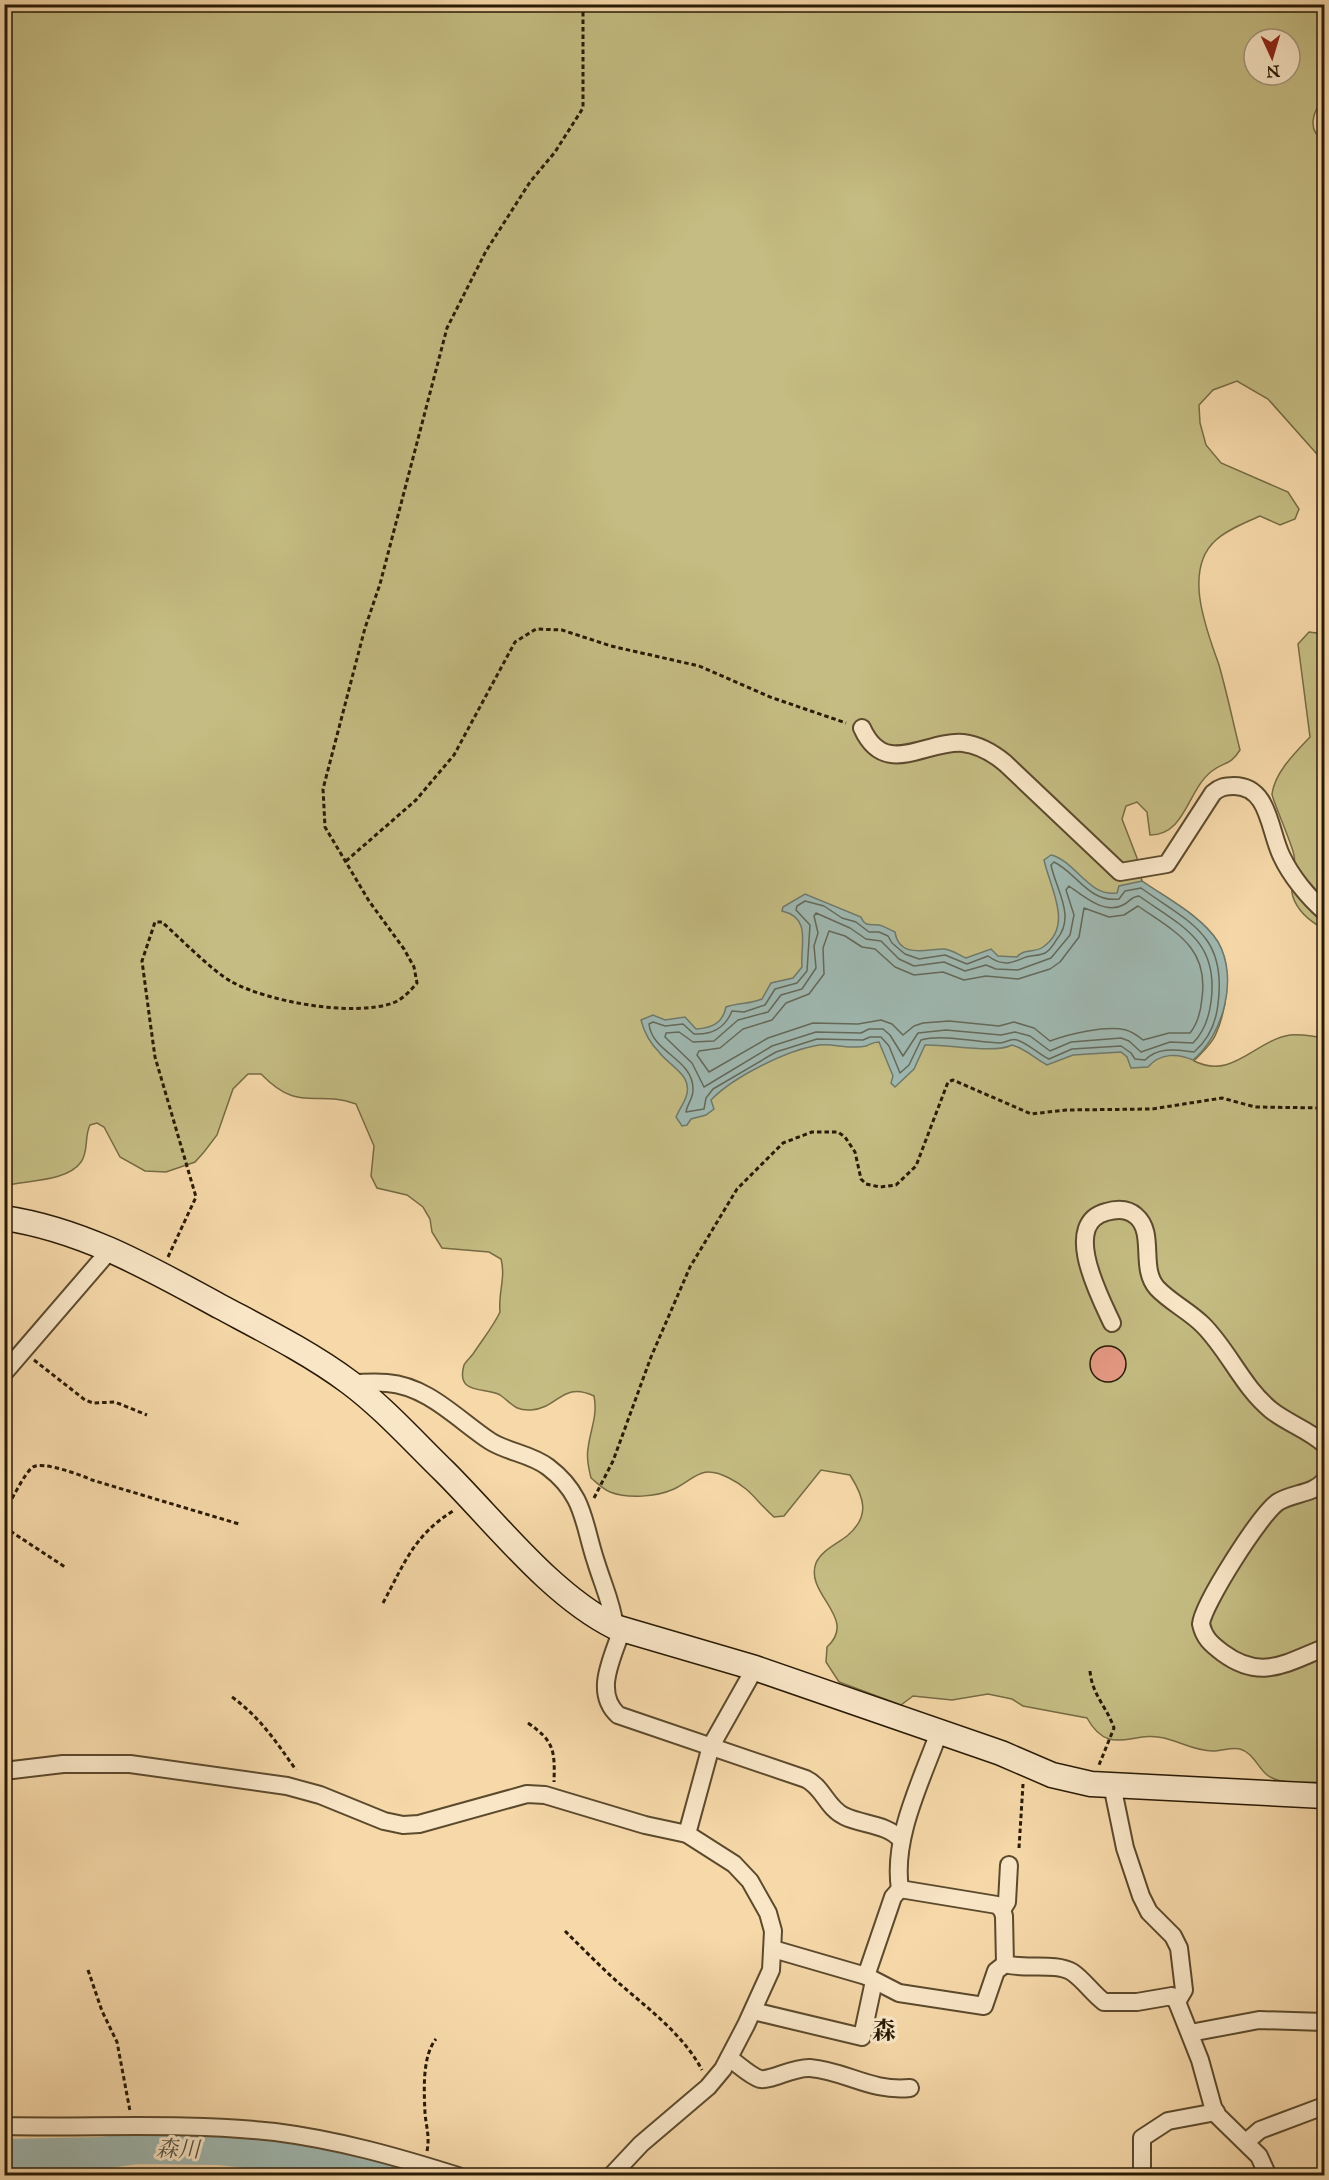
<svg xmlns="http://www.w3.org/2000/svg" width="1329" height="2180" font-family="'IM FELL Great Primer','Noto Serif JP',serif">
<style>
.green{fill:#c4bc82;stroke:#766b43;stroke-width:1.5;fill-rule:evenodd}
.water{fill:#9fb8b1;stroke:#6f796c;stroke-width:1.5}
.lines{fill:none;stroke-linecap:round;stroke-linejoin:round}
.shore{stroke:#64695a;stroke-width:1.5}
.river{stroke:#9fb8b1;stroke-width:32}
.building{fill:#e59984;stroke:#281a04;stroke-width:1.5}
.street-casing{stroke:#5c4a2d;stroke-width:20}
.secondary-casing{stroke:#281a04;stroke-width:27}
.path{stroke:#281a04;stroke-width:3;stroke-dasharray:4.5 3;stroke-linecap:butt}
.street{stroke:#f9e6c7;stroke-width:16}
.secondary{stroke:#f9e6c7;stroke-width:24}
.labels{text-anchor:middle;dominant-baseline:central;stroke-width:6;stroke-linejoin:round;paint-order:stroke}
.water-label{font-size:22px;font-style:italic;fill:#525141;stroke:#f9e6c7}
.quarter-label{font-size:24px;font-weight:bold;fill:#281a04;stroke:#f9e6c7}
</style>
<rect width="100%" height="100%" fill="#f6d8a9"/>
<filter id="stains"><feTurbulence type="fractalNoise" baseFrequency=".00333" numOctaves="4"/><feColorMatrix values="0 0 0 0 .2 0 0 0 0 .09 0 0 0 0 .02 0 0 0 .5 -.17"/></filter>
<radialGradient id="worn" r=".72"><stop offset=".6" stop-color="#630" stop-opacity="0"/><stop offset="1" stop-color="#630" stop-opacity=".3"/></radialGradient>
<!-- green -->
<g class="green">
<path d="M 5,5 L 1324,5 L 1324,98 C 1313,111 1306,130 1324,141 L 1324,462 L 1268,399 L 1237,381 L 1213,390 L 1199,405 L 1200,423 L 1206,445 L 1221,463 L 1288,492 L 1299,509 L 1295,519 L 1280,525 L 1260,516 C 1245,523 1228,529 1216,540 C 1182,570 1207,631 1219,665 C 1227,693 1233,722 1240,750 C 1230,766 1225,761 1212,771 C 1187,790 1186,835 1150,835 L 1147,812 L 1137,802 L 1126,806 L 1122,819 L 1137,858 L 1142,881 C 1166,898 1202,916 1218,942 C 1233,968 1227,1010 1215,1036 C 1210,1046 1201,1053 1194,1061 C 1233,1080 1254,1041 1290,1035 C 1299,1034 1310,1036 1319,1037 L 1324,1044 L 1324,1782 C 1308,1782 1279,1786 1266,1774 C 1258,1767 1252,1752 1240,1749 C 1232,1747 1221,1751 1213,1751 C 1195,1751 1181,1742 1164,1738 C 1133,1730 1109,1758 1087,1718 L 1023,1706 L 1012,1699 L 988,1694 L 952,1700 L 913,1696 L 901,1705 L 839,1682 L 826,1662 L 827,1647 C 859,1618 804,1594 816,1563 C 822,1550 837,1544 847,1536 C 871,1516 864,1497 850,1475 L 821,1470 L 784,1516 L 774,1517 C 756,1501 751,1489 729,1478 C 701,1463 695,1479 674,1489 C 656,1497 628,1499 610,1492 C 603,1489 596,1482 591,1478 C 589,1469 586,1459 588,1449 C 590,1430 598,1416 594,1396 C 562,1381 559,1408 531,1410 C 514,1411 512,1403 500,1395 C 487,1387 455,1396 464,1365 C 466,1361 470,1358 473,1354 C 482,1340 493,1327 500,1312 C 498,1293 506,1277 501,1259 L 489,1252 L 442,1248 L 432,1232 L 430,1219 L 423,1207 L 407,1195 L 377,1188 L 371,1176 L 374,1146 L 356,1104 C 314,1089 300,1114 261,1074 L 248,1074 L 233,1089 L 217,1135 L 204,1152 L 195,1162 L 166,1172 L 145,1171 L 120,1157 L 104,1127 L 97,1123 L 90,1125 C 84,1137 89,1151 81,1162 C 67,1182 26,1180 5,1186 ZM 1254,39 L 1290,39 L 1290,75 L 1254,75 Z"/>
<path d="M 1309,632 L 1324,634 L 1324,929 C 1311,922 1298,912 1293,897 C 1288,883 1297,868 1294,855 C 1292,844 1272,799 1272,794 C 1275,772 1295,753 1310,737 L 1298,644 Z"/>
</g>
<!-- water -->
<path class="water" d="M 1051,855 C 1076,861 1088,897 1117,893 L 1119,886 L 1142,881 C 1166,898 1202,916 1218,942 C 1239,978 1223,1035 1193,1060 C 1178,1053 1160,1053 1148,1067 L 1131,1068 L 1127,1057 L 1121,1052 L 1073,1055 L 1047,1065 C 1034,1058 1026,1049 1012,1045 C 995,1054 947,1044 925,1045 L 914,1069 L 895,1087 L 891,1083 L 893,1076 L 879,1042 C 873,1042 871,1044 866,1046 C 851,1050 833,1043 819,1045 C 787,1050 733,1077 711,1100 L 714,1109 L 706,1115 L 691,1119 L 687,1125 L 682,1126 L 676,1117 C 679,1110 684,1103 686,1097 C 694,1075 669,1066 659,1052 C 650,1043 644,1032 641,1020 L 653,1015 L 665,1020 L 685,1017 L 696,1029 C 712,1028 723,1023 726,1007 C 738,1003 750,1004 762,999 L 771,983 L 793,978 L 802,967 C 800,944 812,918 782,911 L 783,907 L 805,894 L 861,917 C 865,927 870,924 879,925 C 884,926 890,930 895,932 C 899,959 927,949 943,949 C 951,949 959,955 966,958 L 991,949 L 998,956 L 1017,957 C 1024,948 1035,953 1043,947 C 1074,926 1050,888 1044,860 Z"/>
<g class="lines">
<!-- shore -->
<g class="shore">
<path d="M 1054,862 C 1077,873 1089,903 1119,899 L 1125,891 L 1141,888 C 1190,923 1227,935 1218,1004 C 1216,1023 1208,1040 1194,1052 C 1177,1050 1159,1046 1145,1060 L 1135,1059 L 1131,1053 L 1121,1046 L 1072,1049 L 1049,1059 C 1037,1053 1029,1044 1017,1040 C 1010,1038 1006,1043 1000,1043 C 977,1042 942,1034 921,1040 L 909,1065 L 900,1073 L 889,1046 L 881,1037 L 870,1037 L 863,1040 L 817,1039 L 776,1052 L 713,1089 L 706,1098 L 704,1109 L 686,1112 C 687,1104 693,1099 693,1090 C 694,1059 652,1053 649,1024 L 653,1022 L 665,1026 L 683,1024 L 694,1034 C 713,1035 725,1028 732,1011 L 744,1012 L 765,1005 L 775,989 L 797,983 L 807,971 L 810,925 L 796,910 L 797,906 L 805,901 L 824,906 L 842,918 L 856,922 L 869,932 L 879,932 L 888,936 L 892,943 L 905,954 L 919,959 L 945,955 L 967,964 L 988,956 C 1003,967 1012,963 1026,957 C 1032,955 1039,956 1045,953 C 1050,951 1054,944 1057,939 C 1076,916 1056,890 1051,865 Z"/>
<path d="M 1069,886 C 1083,896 1105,915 1123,905 C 1131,901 1130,897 1139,896 C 1183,927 1219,941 1211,1002 C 1209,1017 1204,1032 1193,1043 L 1170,1042 L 1141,1052 L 1129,1041 L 1121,1038 L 1071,1042 L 1050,1051 L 1030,1036 L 1015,1032 L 1001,1035 L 946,1030 L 918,1033 L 903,1056 L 890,1035 L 883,1029 L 869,1029 L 861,1033 L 816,1032 L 772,1046 L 704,1087 L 692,1063 L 665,1037 L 666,1033 L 679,1032 L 693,1042 L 714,1041 L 738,1020 L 768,1012 L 781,995 L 802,989 L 816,968 L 814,946 L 818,933 L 814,916 L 816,913 L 850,928 L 866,939 L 881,941 L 899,959 L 914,966 L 944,962 L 965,971 L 986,965 L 996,969 L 1018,970 L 1051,958 L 1070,935 L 1074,915 L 1066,890 Z"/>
<path d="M 1138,906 C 1175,932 1209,947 1202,998 C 1201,1010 1198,1023 1190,1033 L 1169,1033 L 1143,1040 C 1138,1036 1133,1032 1126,1030 C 1106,1025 1069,1034 1050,1041 L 1034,1028 L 1014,1022 L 999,1026 L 949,1021 L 923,1023 L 914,1026 L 903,1035 L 892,1024 L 881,1020 L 858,1024 L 813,1023 L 768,1038 L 709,1072 L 697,1055 L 699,1051 L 720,1048 L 743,1029 L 772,1020 L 786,1003 L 809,994 L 824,974 L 823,948 L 829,931 L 845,936 L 862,947 L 875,949 L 895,967 L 914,975 L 943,972 L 964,980 L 986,976 L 1018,979 L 1050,969 L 1060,962 L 1079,937 L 1084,908 L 1109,917 L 1124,915 Z"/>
</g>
<!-- river -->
<polyline class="river" points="4,2155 101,2153 138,2148 219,2149 304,2158 386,2176"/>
</g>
<!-- building -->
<circle class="building" cx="1108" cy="1364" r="18"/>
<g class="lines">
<defs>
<g id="street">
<path d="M 862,728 C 885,779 925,740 963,743 C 979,745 993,753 1005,763 L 1120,872 L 1167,864 L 1213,793 C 1220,787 1225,786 1234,786 C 1270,786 1269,832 1282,857 C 1291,876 1308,897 1324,911"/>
<path d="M 1112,1323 C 1100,1297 1061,1224 1106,1212 C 1116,1209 1127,1208 1136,1216 C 1156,1233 1139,1268 1157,1288 C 1170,1302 1189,1311 1203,1325 C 1229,1351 1242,1386 1271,1410 C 1287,1423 1309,1430 1324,1444"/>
<polyline points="4,1373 110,1250"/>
<path d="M 351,1383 C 363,1383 375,1382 387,1383 C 428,1386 458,1420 490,1441 C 507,1452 531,1454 548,1467 C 585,1495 583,1523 596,1562 C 603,1585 612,1603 615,1627"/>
<path d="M 1324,1481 C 1314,1494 1292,1493 1278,1502 C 1261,1513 1203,1604 1201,1624 C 1204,1638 1211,1644 1223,1653 C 1261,1681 1286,1663 1324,1648"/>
<path d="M 622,1629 C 613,1657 593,1692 618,1715 L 806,1779 C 823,1787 827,1808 844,1816 C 862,1825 888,1824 901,1840"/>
<path d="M 939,1732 C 922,1780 892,1837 900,1889 L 997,1905 L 1002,1910 L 1004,1916 L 1005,1964 C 1025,1970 1055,1962 1072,1972 C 1084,1980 1092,1993 1104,2002 L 1137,2002 L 1172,1996 L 1177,2002 L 1200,2060 L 1213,2107 L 1218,2116 L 1259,2156 L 1268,2176"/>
<polyline points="4,1771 63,1764 130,1764 287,1786 320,1795 384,1821 403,1825 419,1824 527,1794 545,1795 645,1825 687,1834 734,1864 750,1881 768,1913 773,1931 771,1970 746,2025 723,2069 708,2087 641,2144 611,2176"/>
<polyline points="1112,1785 1125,1848 1141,1896 1149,1912 1173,1936 1179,1948 1184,1990 1177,2002"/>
<polyline points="687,1834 711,1746 755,1668"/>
<polyline points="1002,1910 1007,1902 1009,1865"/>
<polyline points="773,1949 866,1976 899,1993 984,2006 996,1971 1005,1964"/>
<polyline points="866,1976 893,1897 900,1889"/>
<polyline points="753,2011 862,2037 874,1981"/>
<polyline points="1190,2033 1259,2020 1324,2022"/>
<path d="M 729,2058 C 738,2064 750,2076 760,2079 C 771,2081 793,2067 810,2068 C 846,2071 871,2092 910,2088"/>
<path d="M 4,2126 C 94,2128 186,2122 275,2132 C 338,2140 398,2157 458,2176"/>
<polyline points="1246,2142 1260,2130 1324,2106"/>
<polyline points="1142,2176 1142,2138 1168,2121 1216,2112"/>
</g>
<path id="secondary" d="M 4,1218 C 84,1230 151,1269 221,1307 C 264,1330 310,1353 349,1382 C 384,1408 414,1442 445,1472 C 496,1523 551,1595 615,1627 L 755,1668 L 1001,1753 L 1052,1775 L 1091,1784 L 1324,1796"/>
</defs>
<!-- street casing -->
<use href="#street" class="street-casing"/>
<!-- secondary casing -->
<use href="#secondary" class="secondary-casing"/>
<!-- path -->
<g class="path">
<polyline points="346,861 416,800 454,755 515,642 536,629 562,630 611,646 699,666 770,697 846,723"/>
<path d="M 168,1257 L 196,1197 L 155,1057 L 150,1021 L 142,961 L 155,922 L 162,922 C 180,938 212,971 232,982 C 269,1002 352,1017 393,1003 C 403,999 410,991 417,983 L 414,967 L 404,949 L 369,901 L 325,827 L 323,789 L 365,628 L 380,584 L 447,328 L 486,251 L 530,182 L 555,152 L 583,108 L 583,4"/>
<polyline points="34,1360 85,1400 93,1403 115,1402 147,1415"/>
<polyline points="594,1498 613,1461 651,1357 690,1267 737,1189 783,1143 812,1132 838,1132 845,1137 855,1152 861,1179 866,1184 880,1187 896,1185 916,1166 948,1082 953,1080 1031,1114 1066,1110 1152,1109 1222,1098 1255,1107 1324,1108"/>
<path d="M 4,1511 C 12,1501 24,1473 33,1467 C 43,1461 81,1475 92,1480 L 239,1524"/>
<polyline points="4,1527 65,1567"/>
<path d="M 383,1603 C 404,1564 414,1535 453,1511"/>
<path d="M 1090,1671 C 1092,1695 1107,1707 1114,1728 L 1099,1765"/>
<path d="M 232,1697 C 260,1717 277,1743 296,1770"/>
<path d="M 528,1723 C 554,1741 555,1750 554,1782"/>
<polyline points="1019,1848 1023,1784"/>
<path d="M 565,1931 C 580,1946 596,1962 612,1977 C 643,2005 682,2032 702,2070"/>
<polyline points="88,1970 102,2011 117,2042 130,2111"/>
<path d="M 427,2151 C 430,2137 426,2126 425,2113 C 424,2091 422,2056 436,2039"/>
</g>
<!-- street -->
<use href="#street" class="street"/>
<!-- secondary -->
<use href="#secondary" class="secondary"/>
</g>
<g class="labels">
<!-- water labels -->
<g class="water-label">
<text transform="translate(178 2149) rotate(1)">森川</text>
</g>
<!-- quarter labels -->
<g class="quarter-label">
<text x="884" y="2031">森</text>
</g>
</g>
<!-- margin -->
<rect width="1329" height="2180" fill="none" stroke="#f6d8a9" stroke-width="24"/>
<rect x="6" y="6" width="1317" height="2168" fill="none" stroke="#281a04" stroke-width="3"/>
<rect x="12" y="12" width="1305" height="2156" fill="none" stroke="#281a04" stroke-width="1.5"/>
<!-- north arrow -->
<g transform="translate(1272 57) rotate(176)"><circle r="28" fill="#f9e6c7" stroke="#a59479" stroke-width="1.5"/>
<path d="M0-4.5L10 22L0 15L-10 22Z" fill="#8f2418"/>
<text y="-9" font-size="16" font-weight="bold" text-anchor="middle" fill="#281a04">N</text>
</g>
<rect width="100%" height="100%" filter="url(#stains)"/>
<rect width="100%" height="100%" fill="url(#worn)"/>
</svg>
